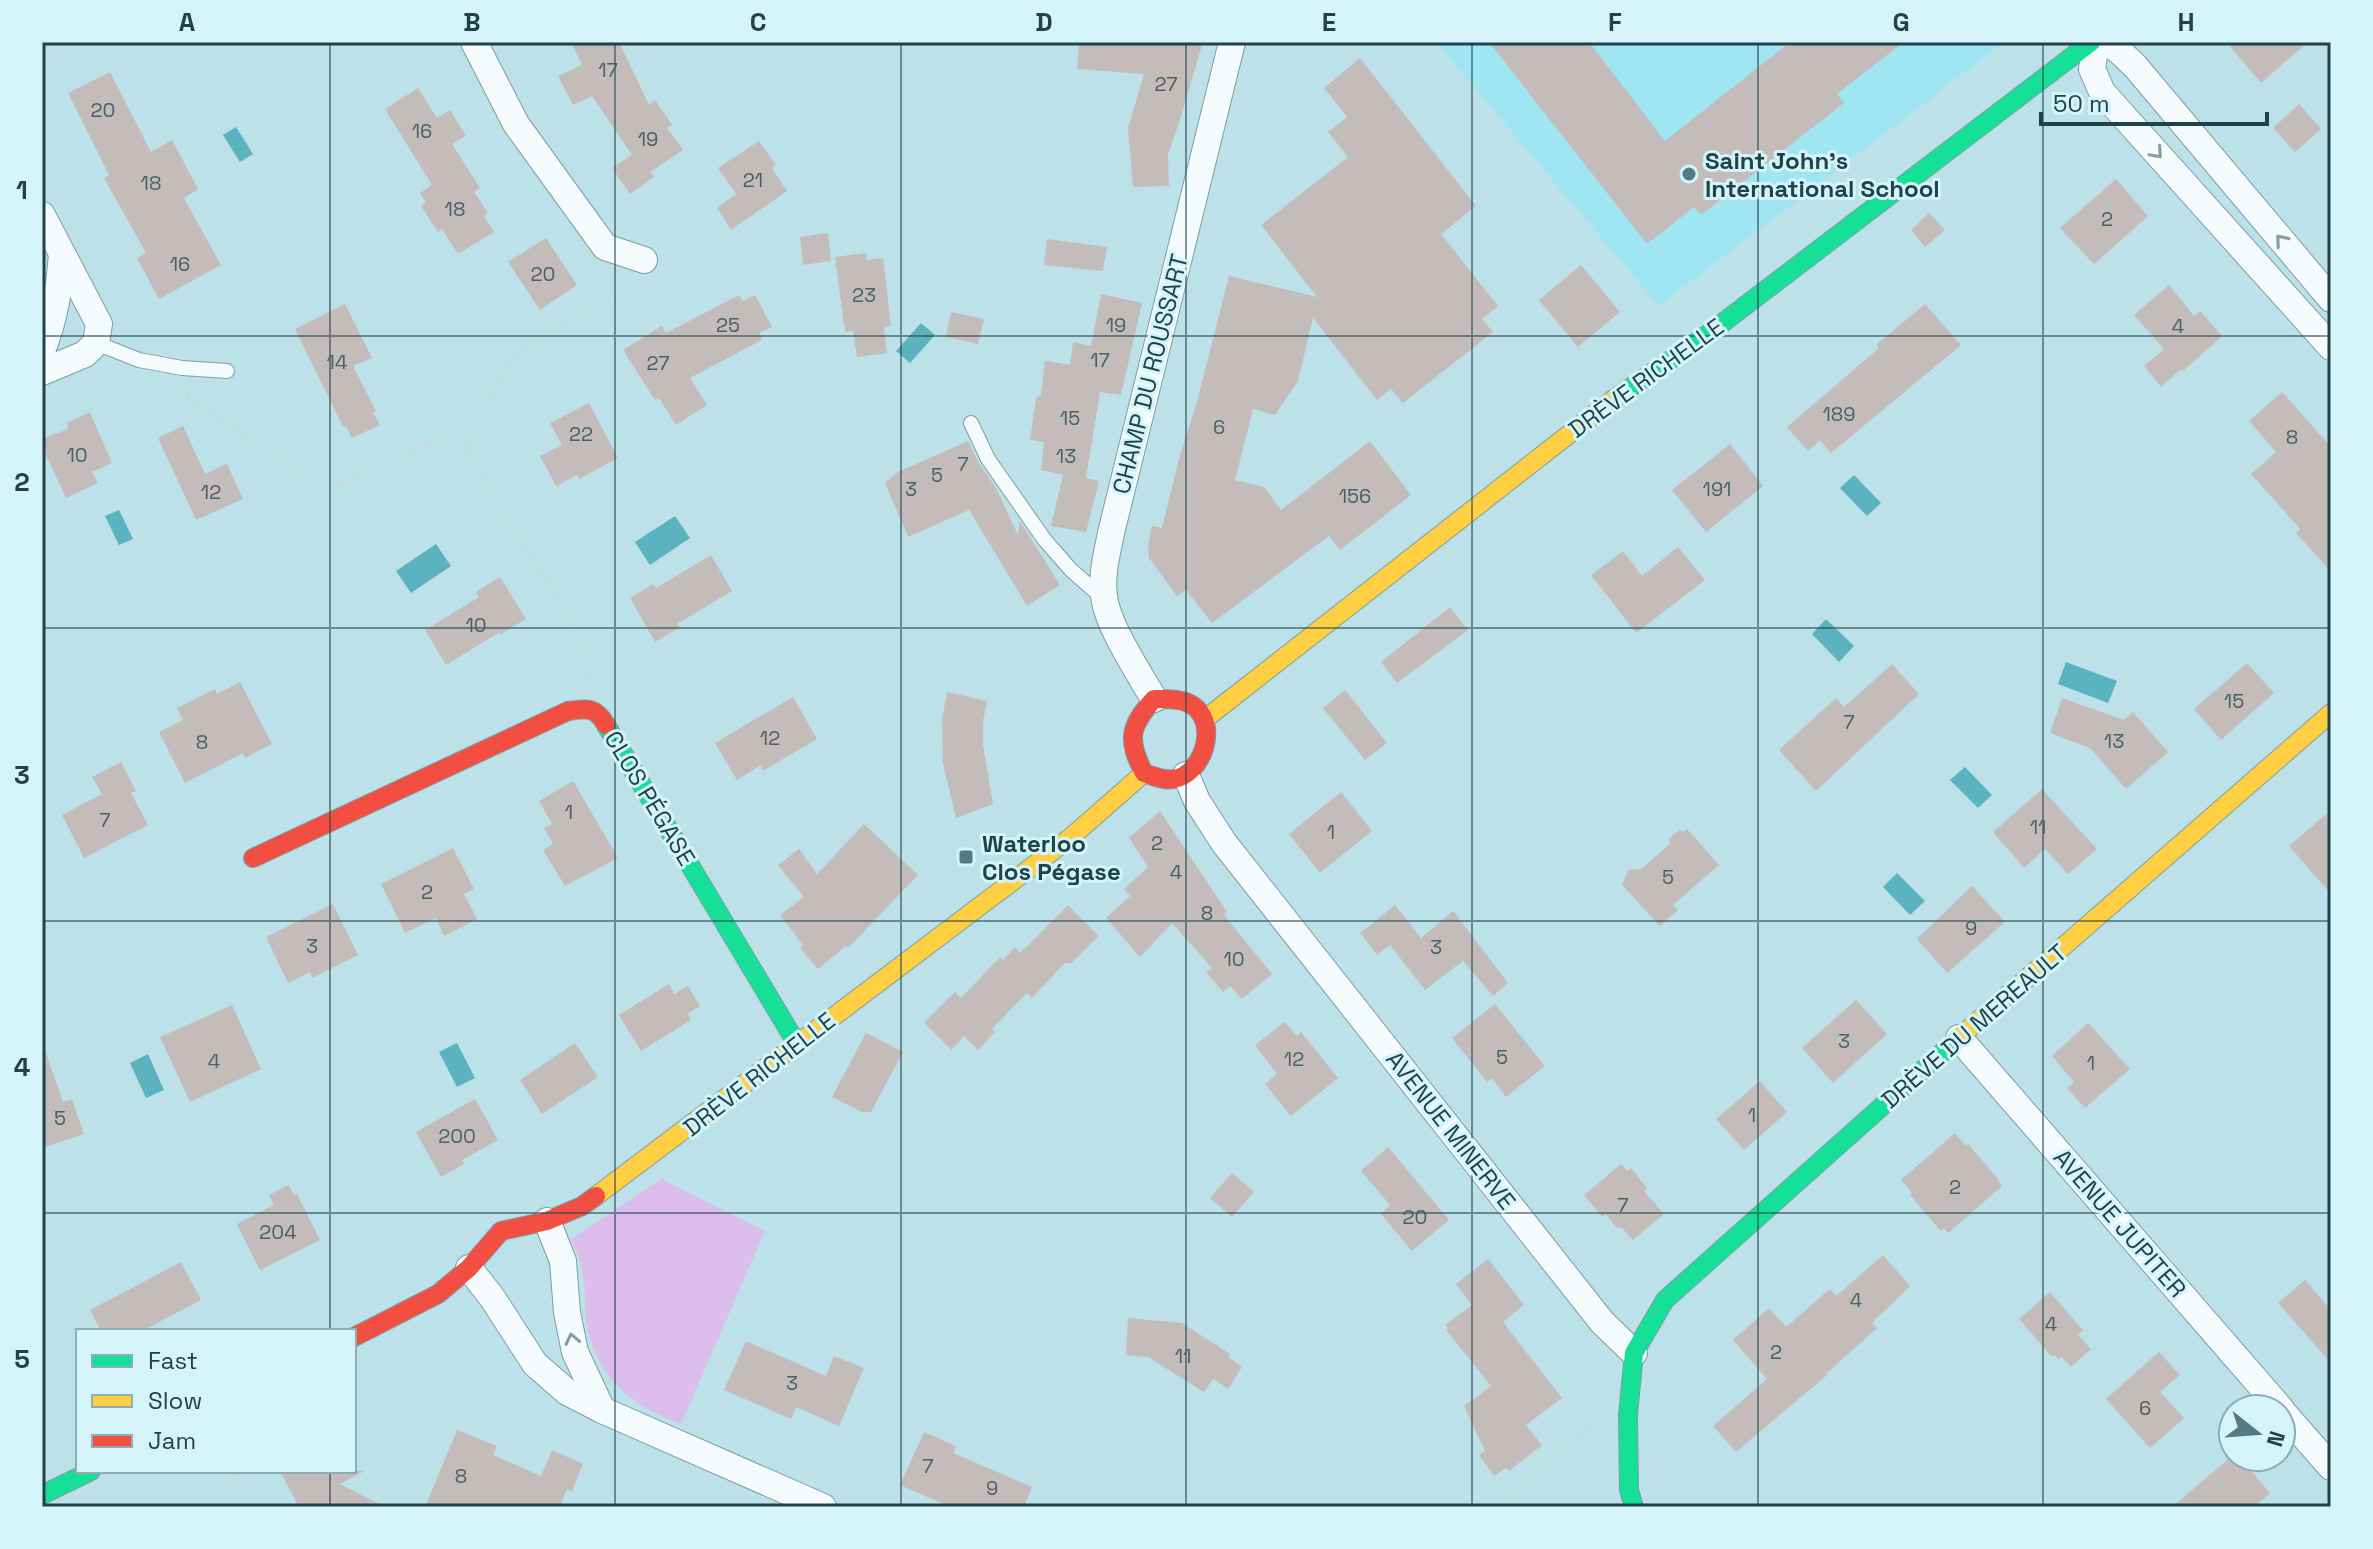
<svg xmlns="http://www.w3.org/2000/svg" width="2373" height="1549" font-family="'Space Grotesk',sans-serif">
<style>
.built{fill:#9fe6f2}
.green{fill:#dcbdec}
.water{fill:#5bb3c0}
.building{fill:#c4bcbb}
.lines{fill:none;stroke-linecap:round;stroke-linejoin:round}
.lane-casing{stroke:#7c9ea4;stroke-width:16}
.street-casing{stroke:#7c9ea4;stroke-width:28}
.fast-casing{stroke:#7c9ea4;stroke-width:20}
.slow-casing{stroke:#7c9ea4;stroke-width:20}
.jam-casing{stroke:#7c9ea4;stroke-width:20}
.path{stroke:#cbd8da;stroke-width:5;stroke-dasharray:4 6;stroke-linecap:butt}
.lane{stroke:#f5fafc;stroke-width:14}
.street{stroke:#f5fafc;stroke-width:26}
.fast{stroke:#16e098;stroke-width:18}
.slow{stroke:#ffcf43;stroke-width:18}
.jam{stroke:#f24e42;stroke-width:18}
.oneway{stroke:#8a9ea2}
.grid{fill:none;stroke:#1f4349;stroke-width:2;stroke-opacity:0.55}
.poi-dot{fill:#567a81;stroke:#d4f4fa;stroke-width:3}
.labels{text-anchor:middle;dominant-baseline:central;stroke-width:6;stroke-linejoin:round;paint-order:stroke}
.number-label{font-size:20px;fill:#486166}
.poi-label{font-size:24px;font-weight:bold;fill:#1f4349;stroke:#d4f4fa;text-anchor:start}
.street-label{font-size:24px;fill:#1f4349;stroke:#d4f4fa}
.neatline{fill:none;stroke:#1f4349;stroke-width:3}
.grid-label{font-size:26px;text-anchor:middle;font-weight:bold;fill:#1f4349}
</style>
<rect width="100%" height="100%" fill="#bce1e8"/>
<!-- built -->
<polygon class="built" points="1436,42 2004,42 1659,306"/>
<!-- green -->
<path class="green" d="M 661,1179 L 765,1231 L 681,1424 C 635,1407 600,1382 588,1331 C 583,1311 587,1289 582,1269 C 580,1259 575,1249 571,1239 Z"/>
<!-- water -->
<g class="water">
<polygon points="236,127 253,154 240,162 223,135"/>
<polygon points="921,323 935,335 910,363 896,351"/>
<polygon points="1854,475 1881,503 1867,516 1840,488"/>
<polygon points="119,510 133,539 119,545 105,516"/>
<polygon points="675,516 690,538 650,565 635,542"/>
<polygon points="436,544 451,566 411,593 396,571"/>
<polygon points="1826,619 1854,646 1839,662 1812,634"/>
<polygon points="2066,662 2117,681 2108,703 2058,684"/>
<polygon points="1965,767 1992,795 1978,808 1950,780"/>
<polygon points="1897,873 1925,901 1910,915 1883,887"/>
<polygon points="457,1043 475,1078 457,1087 439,1052"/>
<polygon points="148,1054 164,1090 146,1098 130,1063"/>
</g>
<!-- building -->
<g class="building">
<polygon points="571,42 619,42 649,105 655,100 672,125 667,128 683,150 650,172 654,177 630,194 612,168 632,155 592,96 573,105 558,76 582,65"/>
<polygon points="1079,42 1203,42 1179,123 1168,154 1169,186 1133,187 1128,128 1144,74 1077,69"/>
<polygon points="1489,42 1589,42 1665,141 1790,42 1904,42 1837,94 1844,103 1701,215 1694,207 1647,244"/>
<polygon points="2226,42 2308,42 2261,83"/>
<polygon points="1360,58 1476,206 1441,234 1498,306 1482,319 1493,332 1403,403 1391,389 1377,400 1313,318 1298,381 1275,415 1253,409 1235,480 1264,487 1281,510 1370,441 1411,495 1340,550 1329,536 1212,623 1186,590 1177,596 1149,558 1148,546 1152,526 1162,528 1180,455 1197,402 1229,276 1317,297 1261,225 1348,157 1328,132 1347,117 1324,88"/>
<polygon points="110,72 151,152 172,140 198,189 184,198 221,265 159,299 137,258 146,253 104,178 109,175 68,93"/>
<polygon points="418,88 437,118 450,110 466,136 452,144 480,188 474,192 488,213 484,216 494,232 458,254 442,229 438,232 421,206 426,202 420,193 432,185 385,109"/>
<polygon points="2299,104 2321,129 2295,152 2273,128"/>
<polygon points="759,141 776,165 772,168 787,191 731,230 717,208 736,194 718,168"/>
<polygon points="2116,179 2148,216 2094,264 2060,228"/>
<polygon points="1929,213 1945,230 1925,247 1911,230"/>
<polygon points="828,233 831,261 803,265 800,237"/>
<polygon points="546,238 577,285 540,310 508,262"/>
<polygon points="1047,239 1107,247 1103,271 1044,265"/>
<polygon points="866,253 867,260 883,258 891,326 884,327 887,353 857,357 853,331 845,332 835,257"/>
<polygon points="1581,265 1620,312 1578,347 1539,300"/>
<polygon points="2169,285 2194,316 2200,311 2222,336 2183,371 2181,369 2161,387 2144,366 2164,349 2134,315"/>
<polygon points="1101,294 1142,303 1121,395 1100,392 1086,478 1099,481 1086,532 1051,526 1063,475 1041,470 1044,442 1030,440 1036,398 1041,395 1045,361 1070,365 1073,342 1091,346"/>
<polygon points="739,295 743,301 755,295 772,327 759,333 762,340 690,378 707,405 676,425 659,398 655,400 623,350 662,326 666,333"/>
<polygon points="345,304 372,358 353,366 376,411 373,413 380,425 352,438 346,426 343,427 295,329"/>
<polygon points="1925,304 1961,345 1831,453 1820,440 1808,451 1787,427 1879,348 1876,345"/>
<polygon points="951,312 984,319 978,344 946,337"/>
<polygon points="2282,392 2331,447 2331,572 2296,533 2300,529 2251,474 2276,452 2249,421"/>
<polygon points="589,403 618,458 579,479 577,475 556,486 540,456 562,445 550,423"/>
<polygon points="90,412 112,463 92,472 98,483 66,498 42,446 42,439 68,429 67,423"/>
<polygon points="183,426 205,474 227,464 243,499 196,520 158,438"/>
<polygon points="968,441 980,465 996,488 1018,535 1020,521 1060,585 1027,606 969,510 908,537 885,483 898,472"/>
<polygon points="1730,444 1763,486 1706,532 1672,490"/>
<polygon points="1678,547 1705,580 1636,633 1591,575 1623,551 1642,576"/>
<polygon points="711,555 732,591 677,624 680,627 655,642 630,598 653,584 656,588"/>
<polygon points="500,577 526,619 501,634 500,632 446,665 425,630 479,597 476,592"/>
<polygon points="1450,607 1468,630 1397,683 1381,662"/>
<polygon points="2247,663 2274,693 2221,740 2194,709"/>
<polygon points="1892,664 1919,694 1816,791 1779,750 1836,698 1844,707"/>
<polygon points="240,682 272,744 245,758 243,753 185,783 159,732 183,720 177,708 215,689 217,694"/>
<polygon points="1345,690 1387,743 1365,760 1323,708"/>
<polygon points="947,692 987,701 983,721 983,745 993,804 956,818 943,764 942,720"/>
<polygon points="793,697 817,739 763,771 761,765 737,780 715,743"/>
<polygon points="2062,698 2124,720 2133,712 2168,752 2126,789 2090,748 2050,733"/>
<polygon points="121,762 136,791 131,793 148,825 84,858 62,815 102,794 92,777"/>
<polygon points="573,781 618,858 565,886 543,850 553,844 544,828 552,824 539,801"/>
<polygon points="2042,789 2097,849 2068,874 2045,849 2024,868 1993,832"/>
<polygon points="1341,792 1372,831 1320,873 1289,834"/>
<polygon points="2331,810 2331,894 2289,846"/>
<polygon points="1160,811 1227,912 1224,915 1272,974 1242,999 1230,986 1223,992 1206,972 1212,968 1172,923 1140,957 1106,918 1130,896 1124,889 1148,867 1129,838"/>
<polygon points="864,824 918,875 848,948 846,946 818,969 800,948 803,945 780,915 804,897 778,865 799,849 817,874"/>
<polygon points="1687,829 1719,865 1673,905 1678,910 1660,926 1622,885 1628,870 1641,869 1670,844 1669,839 1679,830 1684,832"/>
<polygon points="453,848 474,889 464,894 477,919 444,936 436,918 405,933 381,884"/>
<polygon points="1972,886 2005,922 1947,973 1917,939"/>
<polygon points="333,904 358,955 312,978 310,972 288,983 266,937"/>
<polygon points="1068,905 1099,936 1072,963 1065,963 1032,998 1027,993 992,1029 995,1032 978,1050 964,1036 951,1050 924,1023 955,992 961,998 1000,957 1003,960 1015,947 1020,953"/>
<polygon points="1395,905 1421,938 1453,911 1508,983 1493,996 1463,961 1425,990 1390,945 1377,955 1360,933"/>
<polygon points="669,984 674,994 688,986 700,1006 687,1014 691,1020 641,1051 619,1015"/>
<polygon points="1856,1000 1887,1034 1833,1083 1802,1048"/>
<polygon points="1495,1004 1545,1066 1506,1097 1492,1078 1487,1082 1452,1038"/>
<polygon points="232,1005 261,1069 190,1102 160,1037"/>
<polygon points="1285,1022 1297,1036 1301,1032 1338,1078 1291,1116 1265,1084 1277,1074 1255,1045"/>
<polygon points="2088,1023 2130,1069 2085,1108 2067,1088 2074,1082 2052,1056"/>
<polygon points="866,1033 903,1052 871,1112 862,1112 832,1097"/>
<polygon points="575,1043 598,1077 542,1114 520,1080"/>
<polygon points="46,1053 63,1102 72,1099 84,1134 42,1148 42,1054"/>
<polygon points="1760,1081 1787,1112 1744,1150 1716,1119"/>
<polygon points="475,1099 498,1140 462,1160 464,1164 441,1177 416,1132"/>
<polygon points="1955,1133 1966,1146 1968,1144 1999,1180 1998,1181 2002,1186 1948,1233 1944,1228 1941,1231 1910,1195 1912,1193 1901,1180"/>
<polygon points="1388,1147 1449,1220 1412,1251 1381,1214 1390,1205 1361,1171"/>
<polygon points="1621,1164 1627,1171 1631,1168 1647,1188 1644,1191 1664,1214 1633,1240 1622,1228 1616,1227 1606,1214 1602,1217 1584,1195"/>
<polygon points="1232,1173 1254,1192 1232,1217 1210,1198"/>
<polygon points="289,1185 294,1195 297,1194 320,1240 260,1270 237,1224 274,1205 269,1195"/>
<polygon points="1883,1255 1910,1286 1872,1323 1877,1328 1826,1374 1827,1375 1736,1452 1713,1426 1767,1379 1733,1340 1769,1308 1786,1327 1830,1289 1836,1296"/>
<polygon points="1488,1259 1524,1305 1503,1322 1562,1398 1526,1425 1542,1445 1509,1471 1506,1468 1494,1476 1479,1455 1485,1451 1464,1406 1491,1386 1446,1330 1448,1328 1445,1325 1472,1305 1456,1284"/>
<polygon points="181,1262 201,1300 142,1331 101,1331 90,1310"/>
<polygon points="2305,1280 2331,1310 2331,1363 2278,1303"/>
<polygon points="2050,1292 2083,1330 2078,1335 2091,1349 2071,1367 2062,1357 2059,1359 2054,1355 2052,1357 2019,1319"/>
<polygon points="1128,1318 1182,1323 1230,1354 1228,1357 1242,1367 1228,1389 1213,1379 1204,1392 1148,1357 1126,1355"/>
<polygon points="746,1341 826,1376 834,1356 864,1368 839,1426 796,1407 791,1419 724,1390"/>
<polygon points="2159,1352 2180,1375 2160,1392 2184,1418 2150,1448 2106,1399"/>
<polygon points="457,1430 497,1446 493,1455 541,1476 552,1450 583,1464 572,1491 567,1489 560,1507 425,1507"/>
<polygon points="924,1432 956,1446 953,1453 1032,1487 1024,1507 950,1507 900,1485"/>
<polygon points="2233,1455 2233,1457 2239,1457 2270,1493 2254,1507 2172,1507"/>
<polygon points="280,1471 364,1471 340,1484 385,1507 299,1507"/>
</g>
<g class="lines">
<defs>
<g id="lane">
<polyline points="96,343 139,360 182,368 227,371"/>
<polyline points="971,423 988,459 1044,539 1071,570 1104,599"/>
</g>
<g id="street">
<polyline points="474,42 516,124 605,247 644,260"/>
<polyline points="2096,42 2092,69 2102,92 2331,347"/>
<polyline points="2104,42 2117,49 2135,66 2331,299"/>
<polyline points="42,215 99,324 96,343 85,354 42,372"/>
<path d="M 42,351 C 55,317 59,290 62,254"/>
<path d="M 1154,699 C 1139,673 1107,625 1104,596 C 1101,575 1107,554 1111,533 L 1232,42"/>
<polyline points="1186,775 1197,801 1224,843 1602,1322 1634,1353"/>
<polyline points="1959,1038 2281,1409"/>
<polyline points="547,1221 563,1261 567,1312 575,1352 602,1410"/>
<polyline points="469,1268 493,1299 535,1364 567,1392 602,1410 823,1507"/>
<polyline points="2281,1410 2331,1467"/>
</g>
<g id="fast">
<polyline points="1614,399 1708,334 2091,42"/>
<polyline points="606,725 797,1044"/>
<polyline points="42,1495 91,1471"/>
<polyline points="1634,1507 1629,1490 1628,1415 1634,1353 1665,1300 1963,1034"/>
</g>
<g id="slow">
<polyline points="1205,719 1614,399"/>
<polyline points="1963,1034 2331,713"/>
<polyline points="596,1196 1070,838 1144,773"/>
</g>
<g id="jam">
<path d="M 1154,699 C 1167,699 1186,698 1196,708 C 1218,728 1202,774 1174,779 C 1164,781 1153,776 1144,773 C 1127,740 1129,727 1154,699 Z"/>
<path d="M 253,858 L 568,711 C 587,708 596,707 606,725"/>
<polyline points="354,1337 438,1294 469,1268 501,1231 547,1221 582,1206 596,1196"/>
</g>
</defs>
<!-- lane casing -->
<use href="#lane" class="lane-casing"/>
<!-- street casing -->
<use href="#street" class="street-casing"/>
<!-- fast casing -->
<use href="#fast" class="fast-casing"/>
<!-- slow casing -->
<use href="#slow" class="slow-casing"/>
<!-- jam casing -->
<use href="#jam" class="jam-casing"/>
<!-- path -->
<g class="path">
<polyline points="178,390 326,490 450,435 467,442"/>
<polyline points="590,679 593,658 470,456 467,442 513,356 605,299 622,283"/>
<polyline points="232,1507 234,1471"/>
<polyline points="1496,1507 1592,1428 1598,1426"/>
</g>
<!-- lane -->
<use href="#lane" class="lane"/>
<!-- street -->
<use href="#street" class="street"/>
<!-- fast -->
<use href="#fast" class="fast"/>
<!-- slow -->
<use href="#slow" class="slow"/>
<!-- jam -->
<use href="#jam" class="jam"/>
</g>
<!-- one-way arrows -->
<defs><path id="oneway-chevron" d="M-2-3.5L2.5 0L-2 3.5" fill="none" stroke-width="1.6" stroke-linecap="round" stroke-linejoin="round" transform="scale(2)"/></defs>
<g class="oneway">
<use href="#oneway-chevron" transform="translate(2157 153) rotate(48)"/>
<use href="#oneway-chevron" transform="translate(2281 240) rotate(-130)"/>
<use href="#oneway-chevron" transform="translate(572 1339) rotate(-102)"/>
</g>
<!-- grid -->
<path class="grid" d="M 330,42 L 330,1331M 615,42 L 615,1507M 901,42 L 901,1507M 1186,42 L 1186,1507M 1472,42 L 1472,1507M 1758,42 L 1758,1507M 2043,42 L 2043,1507M 42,336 L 2331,336M 42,628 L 2331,628M 42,921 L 2331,921M 42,1213 L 2331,1213M 330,1471 L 330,1507"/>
<!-- markers -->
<g class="poi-dot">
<circle cx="1689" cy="174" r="8"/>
<rect x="958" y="849" width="16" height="16" rx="4"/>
</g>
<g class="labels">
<!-- number labels -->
<g class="number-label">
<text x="608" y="70">17</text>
<text x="1166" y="84">27</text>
<text x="103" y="110">20</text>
<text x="422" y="131">16</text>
<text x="648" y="139">19</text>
<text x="753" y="180">21</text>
<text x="151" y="183">18</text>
<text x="455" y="209">18</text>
<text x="2107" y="219">2</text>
<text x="180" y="264">16</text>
<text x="543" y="274">20</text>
<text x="864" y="295">23</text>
<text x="728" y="325">25</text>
<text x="1116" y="325">19</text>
<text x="2178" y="326">4</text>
<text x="1100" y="360">17</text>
<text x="337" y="362">14</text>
<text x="658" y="363">27</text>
<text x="1839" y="414">189</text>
<text x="1070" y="418">15</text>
<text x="1219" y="427">6</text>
<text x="581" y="434">22</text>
<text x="2292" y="437">8</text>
<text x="77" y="455">10</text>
<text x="1066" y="456">13</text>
<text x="963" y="464">7</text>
<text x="937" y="475">5</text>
<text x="911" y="489">3</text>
<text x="1717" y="489">191</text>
<text x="211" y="492">12</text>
<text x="1355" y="496">156</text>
<text x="476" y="625">10</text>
<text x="2234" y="701">15</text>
<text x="1849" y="722">7</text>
<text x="770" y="738">12</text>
<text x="2114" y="741">13</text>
<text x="202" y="742">8</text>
<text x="569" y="812">1</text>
<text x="105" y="820">7</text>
<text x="2038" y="827">11</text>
<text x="1331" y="832">1</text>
<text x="1157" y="843">2</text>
<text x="1176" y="872">4</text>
<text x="1668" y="877">5</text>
<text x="427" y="892">2</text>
<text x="1207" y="913">8</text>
<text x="1971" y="928">9</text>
<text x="312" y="946">3</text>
<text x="1436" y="947">3</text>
<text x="1234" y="959">10</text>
<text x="1844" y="1041">3</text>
<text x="1502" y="1057">5</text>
<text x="1294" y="1059">12</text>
<text x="214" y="1061">4</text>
<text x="2091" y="1063">1</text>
<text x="1752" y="1115">1</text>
<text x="60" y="1118">5</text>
<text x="457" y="1136">200</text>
<text x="1955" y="1187">2</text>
<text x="1623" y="1205">7</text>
<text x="1415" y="1217">20</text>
<text x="278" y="1232">204</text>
<text x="1856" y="1300">4</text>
<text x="2051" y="1324">4</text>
<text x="1776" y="1352">2</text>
<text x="1183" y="1356">11</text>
<text x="792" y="1383">3</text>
<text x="2145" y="1408">6</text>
<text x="928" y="1466">7</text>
<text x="461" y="1476">8</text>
<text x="992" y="1488">9</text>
</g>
<!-- poi labels -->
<g class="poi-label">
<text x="1705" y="160">Saint John's<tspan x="1705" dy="28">International School</tspan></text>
<text x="982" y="843">Waterloo<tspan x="982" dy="28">Clos Pégase</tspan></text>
</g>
<!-- street labels -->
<g class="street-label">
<text transform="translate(1150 374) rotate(-76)">CHAMP DU ROUSSART</text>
<text transform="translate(1646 378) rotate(-36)">DRÈVE RICHELLE</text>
<text transform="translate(650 798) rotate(59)">CLOS PÉGASE</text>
<text transform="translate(1974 1026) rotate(-41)">DRÈVE DU MEREAULT</text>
<text transform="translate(759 1074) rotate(-38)">DRÈVE RICHELLE</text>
<text transform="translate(1451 1130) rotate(52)">AVENUE MINERVE</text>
<text transform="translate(2120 1223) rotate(49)">AVENUE JUPITER</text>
</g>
</g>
<!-- border -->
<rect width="2373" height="1549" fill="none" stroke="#d4f4fa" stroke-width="88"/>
<!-- legend -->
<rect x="76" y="1329" width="280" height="144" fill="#d4f4fa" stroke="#8cadb3" stroke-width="2"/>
<rect x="92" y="1355" width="40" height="12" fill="#16e098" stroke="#8cadb3" stroke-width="2"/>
<text x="148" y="1369" font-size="24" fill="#1f4349">Fast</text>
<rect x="92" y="1395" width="40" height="12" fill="#ffcf43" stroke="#8cadb3" stroke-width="2"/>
<text x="148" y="1409" font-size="24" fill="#1f4349">Slow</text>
<rect x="92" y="1435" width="40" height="12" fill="#f24e42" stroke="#8cadb3" stroke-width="2"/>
<text x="148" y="1449" font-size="24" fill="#1f4349">Jam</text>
<!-- north arrow -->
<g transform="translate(2257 1433) rotate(107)"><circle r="38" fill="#d4f4fa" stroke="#8cadb3" stroke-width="2"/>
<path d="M0-6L14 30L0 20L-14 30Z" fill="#567a81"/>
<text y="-12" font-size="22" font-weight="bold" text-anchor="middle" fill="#1f4349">N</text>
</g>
<!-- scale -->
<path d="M2041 112v12h226v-12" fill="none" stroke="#1f4349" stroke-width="4"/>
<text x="2053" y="112" font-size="24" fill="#1f4349" stroke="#d4f4fa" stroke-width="6" paint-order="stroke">50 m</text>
<rect x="44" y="44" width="2285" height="1461" class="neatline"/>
<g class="grid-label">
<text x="187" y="31">A</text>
<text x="472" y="31">B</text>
<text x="758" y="31">C</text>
<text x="1044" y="31">D</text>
<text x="1329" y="31">E</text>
<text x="1615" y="31">F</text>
<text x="1901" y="31">G</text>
<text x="2186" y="31">H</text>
<text x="22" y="199">1</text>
<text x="22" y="491">2</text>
<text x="22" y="784">3</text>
<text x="22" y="1076">4</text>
<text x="22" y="1368">5</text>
</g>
</svg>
